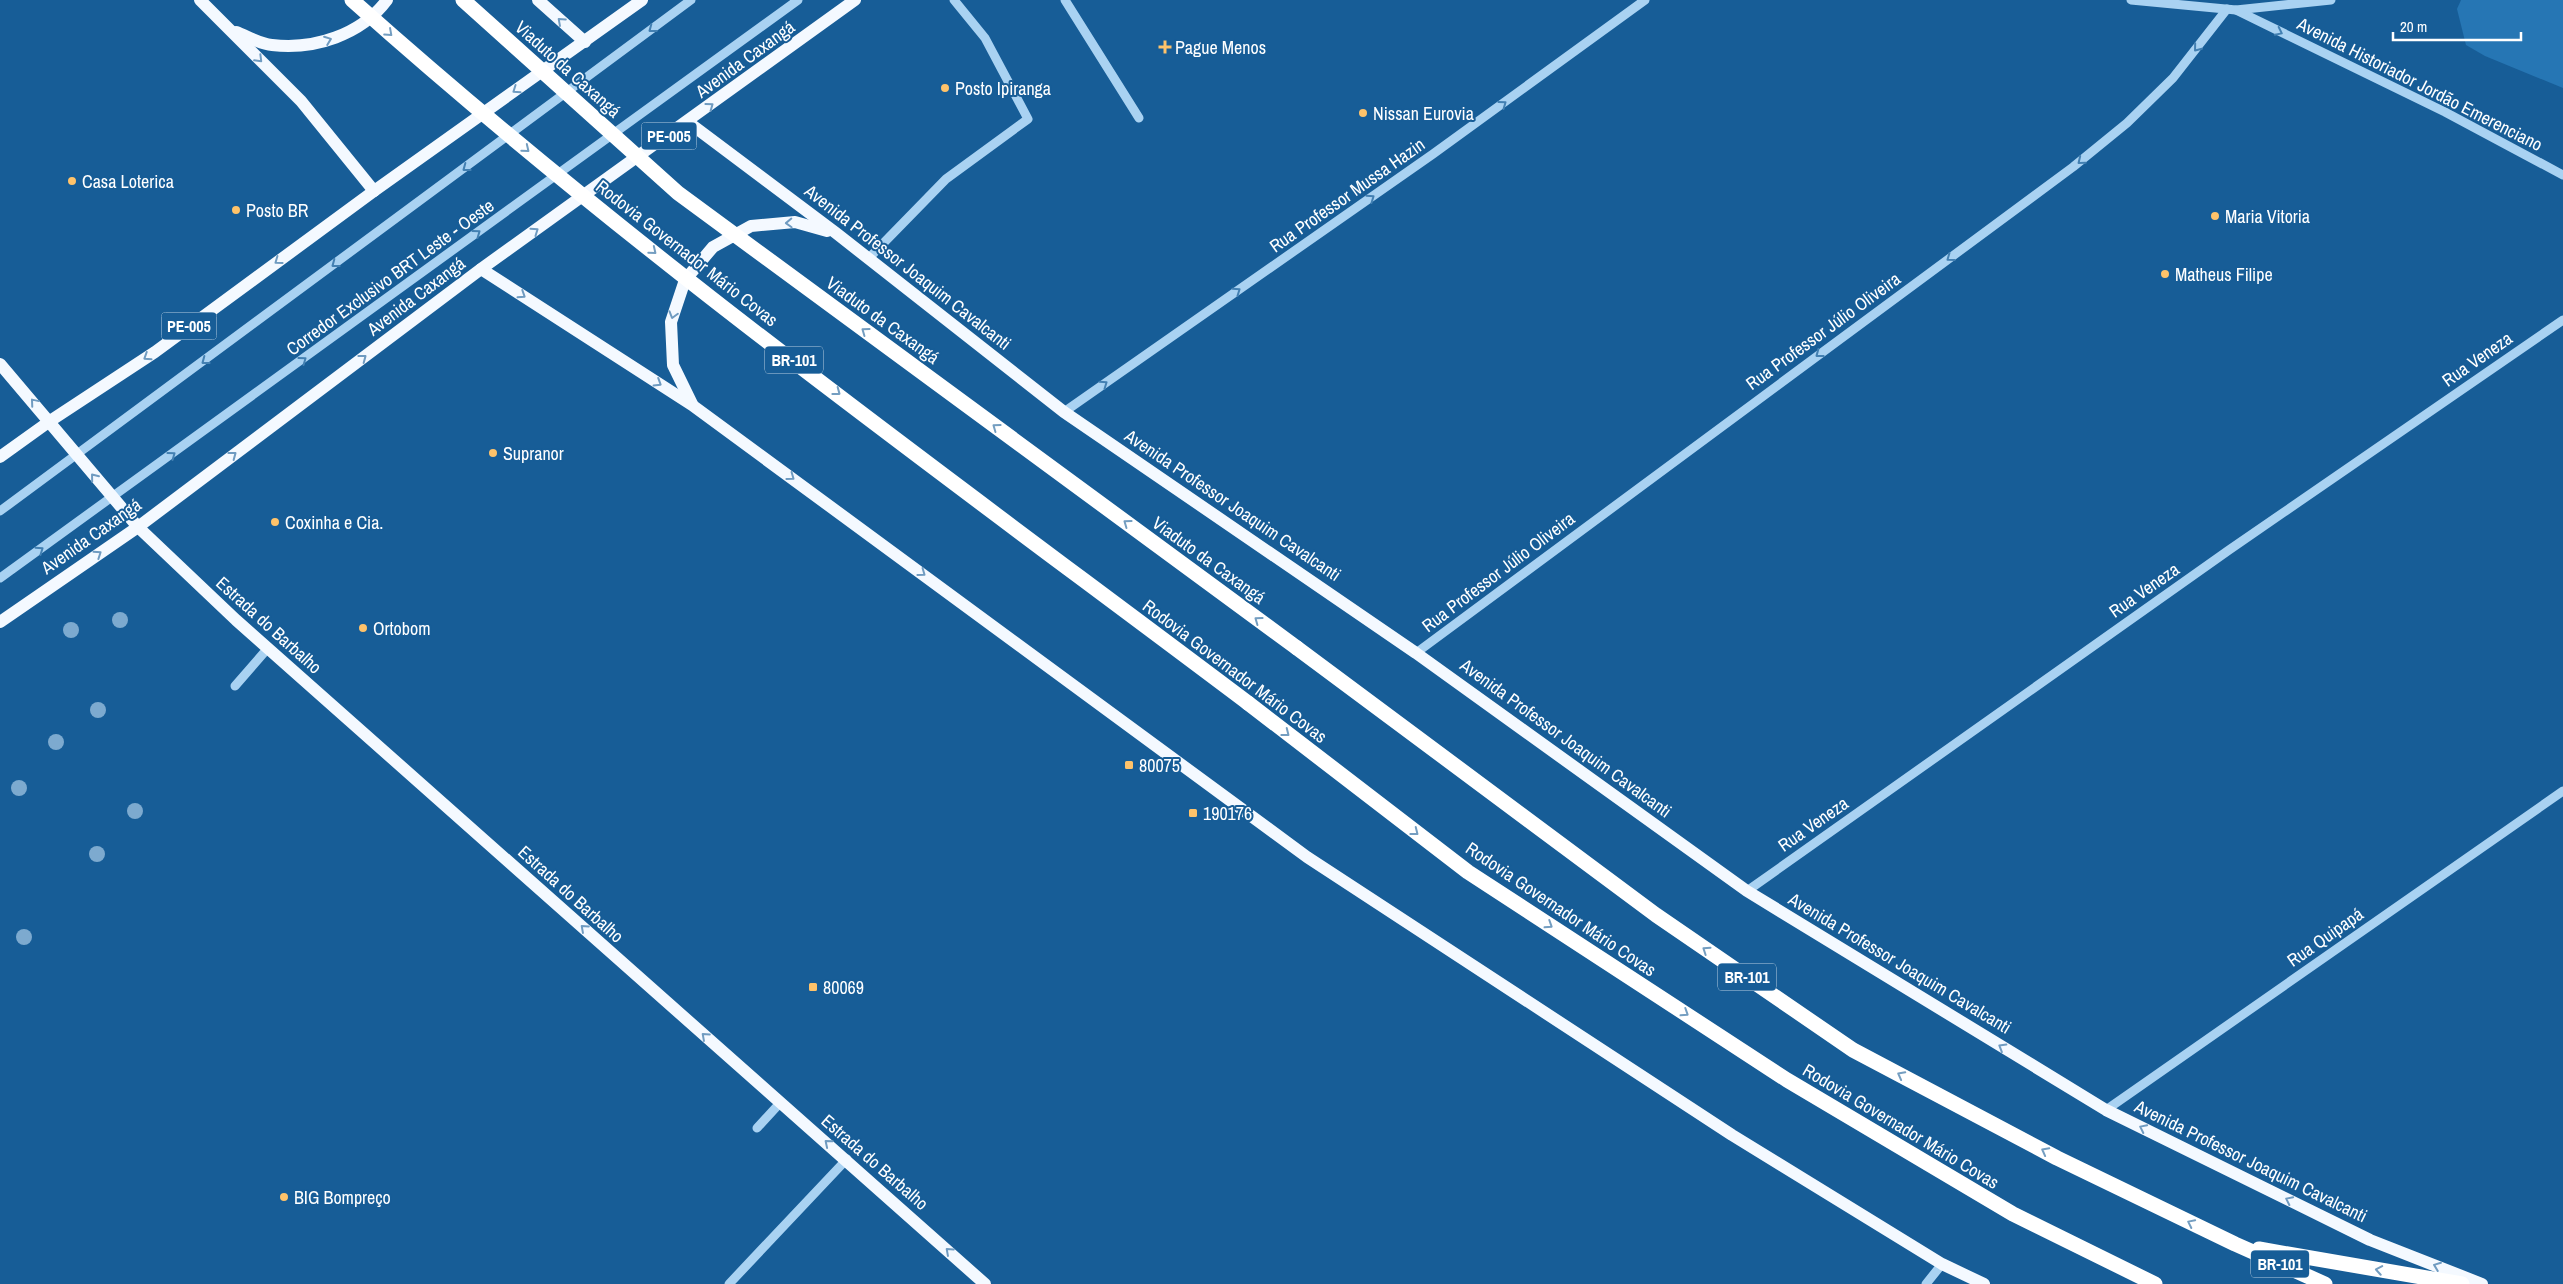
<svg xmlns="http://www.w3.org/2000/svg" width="2563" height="1284" font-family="'Archivo Narrow',sans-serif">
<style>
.green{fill:#2676b4}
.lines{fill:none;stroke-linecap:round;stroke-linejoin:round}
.minor{stroke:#a9d2f2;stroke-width:9}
.major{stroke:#f4f9ff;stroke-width:12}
.highway{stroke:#fff;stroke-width:15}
.highway-bridge{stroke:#fff;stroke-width:15}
.tree{fill:#7daacf}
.oneway{stroke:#6f9bc1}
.oneway2{stroke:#4380b2}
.oneway3{stroke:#749ec1}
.poi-dot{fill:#ffc36a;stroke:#175d97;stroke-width:2}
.labels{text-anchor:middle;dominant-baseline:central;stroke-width:4;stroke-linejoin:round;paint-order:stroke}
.shield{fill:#175d97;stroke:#b9cee0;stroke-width:1}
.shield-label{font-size:16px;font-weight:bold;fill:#fff}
.poi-label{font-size:18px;fill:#fff;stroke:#175d97;text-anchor:start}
.street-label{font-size:18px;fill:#fff;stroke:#175d97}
</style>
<rect width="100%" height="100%" fill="#175d97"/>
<!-- green -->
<polygon class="green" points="2461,0 2563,0 2563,88 2485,56 2466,45 2457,9"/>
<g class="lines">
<!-- minor -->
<g class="minor">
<polyline points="1065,0 1139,118"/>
<polyline points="2131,0 2236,10 2331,0"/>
<polyline points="2236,10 2445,112 2563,175"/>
<polyline points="868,259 946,179 1028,119 985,38 954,0"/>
<polyline points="1064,412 1433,154 1645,0"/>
<polyline points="0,511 691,0"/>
<polyline points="0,578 798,0"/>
<polyline points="1416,653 2073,167 2127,123 2173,78 2227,9"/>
<polyline points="235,686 268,648"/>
<polyline points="1747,891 2229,550 2563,320"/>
<polyline points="2106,1110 2563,791"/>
<polyline points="757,1128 780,1103"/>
<polyline points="729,1284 847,1159"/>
<polyline points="1926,1284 1942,1264"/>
</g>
<!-- major -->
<g class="major">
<polyline points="200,0 301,101 374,191"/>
<polyline points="538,0 585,42"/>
<path d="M 236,32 C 247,36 260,44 272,45 C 314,50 361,35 387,0"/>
<polyline points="688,122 836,233 1064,412 1416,653 1747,891 2106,1110 2370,1240 2482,1284"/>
<polyline points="481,269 692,405 1307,857 1732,1135 1942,1264 1984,1284"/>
<polyline points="0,364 138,527 236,620 985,1284"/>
<polyline points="692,404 673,365 671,322 685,280 713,247 751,226 795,222 827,231"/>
<polyline points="0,457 50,421 155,352 374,191 642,0"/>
<polyline points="0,622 138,527 481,269 855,0"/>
</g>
<!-- highway -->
<g class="highway">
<polyline points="1297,648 1656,915 1853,1050 2057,1158 2235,1244 2325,1284"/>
<polyline points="1248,703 1468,872 1787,1080 2013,1214 2155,1284"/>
<polyline points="2259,1249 2462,1284"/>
</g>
<!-- highway-bridge -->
<g class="highway-bridge">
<path d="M 352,0 C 635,253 945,475 1248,703"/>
<polyline points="463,0 678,193 1297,648"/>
</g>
</g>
<!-- trees -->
<g class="tree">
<circle cx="120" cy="620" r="8"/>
<circle cx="71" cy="630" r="8"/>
<circle cx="98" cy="710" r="8"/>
<circle cx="56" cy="742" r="8"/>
<circle cx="19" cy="788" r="8"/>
<circle cx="135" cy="811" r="8"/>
<circle cx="97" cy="854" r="8"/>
<circle cx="24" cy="937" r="8"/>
</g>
<!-- one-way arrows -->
<defs><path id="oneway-chevron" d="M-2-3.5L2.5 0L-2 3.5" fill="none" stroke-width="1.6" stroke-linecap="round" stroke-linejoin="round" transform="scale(1.25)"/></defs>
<g class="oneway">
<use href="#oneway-chevron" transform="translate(561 21) rotate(-138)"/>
<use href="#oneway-chevron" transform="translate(328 40) rotate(-21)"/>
<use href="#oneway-chevron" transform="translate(259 59) rotate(45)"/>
<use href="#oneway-chevron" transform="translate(516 90) rotate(145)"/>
<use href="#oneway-chevron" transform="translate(710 106) rotate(-36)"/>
<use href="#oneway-chevron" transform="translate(789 223) rotate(178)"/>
<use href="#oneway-chevron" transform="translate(535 231) rotate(-35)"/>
<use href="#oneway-chevron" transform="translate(278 261) rotate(144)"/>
<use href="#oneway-chevron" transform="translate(522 295) rotate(33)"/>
<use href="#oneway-chevron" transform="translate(673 315) rotate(106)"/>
<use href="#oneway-chevron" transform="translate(147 357) rotate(147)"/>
<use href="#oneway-chevron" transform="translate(363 358) rotate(-37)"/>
<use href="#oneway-chevron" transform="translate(658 383) rotate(32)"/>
<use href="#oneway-chevron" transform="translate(34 402) rotate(-130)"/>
<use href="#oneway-chevron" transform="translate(233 455) rotate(-37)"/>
<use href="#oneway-chevron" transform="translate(94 477) rotate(-129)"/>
<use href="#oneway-chevron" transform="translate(791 477) rotate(36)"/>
<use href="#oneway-chevron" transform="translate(98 554) rotate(-34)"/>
<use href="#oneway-chevron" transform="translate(922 573) rotate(36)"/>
<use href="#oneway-chevron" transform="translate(584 928) rotate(-138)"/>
<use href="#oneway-chevron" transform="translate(705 1036) rotate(-138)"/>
<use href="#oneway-chevron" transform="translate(2002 1047) rotate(-149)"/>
<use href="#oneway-chevron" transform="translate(2143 1128) rotate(-154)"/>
<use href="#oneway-chevron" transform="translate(828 1143) rotate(-140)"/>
<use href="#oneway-chevron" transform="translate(2289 1200) rotate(-154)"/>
<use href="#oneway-chevron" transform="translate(949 1251) rotate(-138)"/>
<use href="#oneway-chevron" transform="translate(2437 1266) rotate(-159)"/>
</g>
<g class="oneway2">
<use href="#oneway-chevron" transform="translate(652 29) rotate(143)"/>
<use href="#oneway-chevron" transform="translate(2279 32) rotate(26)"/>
<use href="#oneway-chevron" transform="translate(2197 48) rotate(129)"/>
<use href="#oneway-chevron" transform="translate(1503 104) rotate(-36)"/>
<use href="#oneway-chevron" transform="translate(2081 161) rotate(141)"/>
<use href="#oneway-chevron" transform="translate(466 168) rotate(143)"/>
<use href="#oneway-chevron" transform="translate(1371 198) rotate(-35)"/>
<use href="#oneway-chevron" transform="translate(477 233) rotate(-36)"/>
<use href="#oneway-chevron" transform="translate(1950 258) rotate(144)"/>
<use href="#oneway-chevron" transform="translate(335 264) rotate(143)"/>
<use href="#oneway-chevron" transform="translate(1237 291) rotate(-35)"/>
<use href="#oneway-chevron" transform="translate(1819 354) rotate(143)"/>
<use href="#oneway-chevron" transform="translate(303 360) rotate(-36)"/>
<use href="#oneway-chevron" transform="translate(205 361) rotate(143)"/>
<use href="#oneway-chevron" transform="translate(1104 384) rotate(-35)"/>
<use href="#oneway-chevron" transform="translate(172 455) rotate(-36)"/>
<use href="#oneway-chevron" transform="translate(40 550) rotate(-35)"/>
</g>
<g class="oneway3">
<use href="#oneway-chevron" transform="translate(389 33) rotate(42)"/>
<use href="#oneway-chevron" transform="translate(526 149) rotate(39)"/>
<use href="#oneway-chevron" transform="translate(653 251) rotate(39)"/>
<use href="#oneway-chevron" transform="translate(865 331) rotate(-144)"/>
<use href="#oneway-chevron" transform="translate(837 392) rotate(37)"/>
<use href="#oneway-chevron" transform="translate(996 427) rotate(-144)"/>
<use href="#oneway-chevron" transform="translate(1127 523) rotate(-144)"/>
<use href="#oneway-chevron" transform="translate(1258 620) rotate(-144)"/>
<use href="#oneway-chevron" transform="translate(1286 733) rotate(38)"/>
<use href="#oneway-chevron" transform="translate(1415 832) rotate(38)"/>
<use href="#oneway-chevron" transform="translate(1549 925) rotate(33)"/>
<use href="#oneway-chevron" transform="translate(1706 950) rotate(-146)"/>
<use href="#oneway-chevron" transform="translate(1685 1013) rotate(33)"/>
<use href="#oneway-chevron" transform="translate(1901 1075) rotate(-152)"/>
<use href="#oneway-chevron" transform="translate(2045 1151) rotate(-152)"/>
<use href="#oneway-chevron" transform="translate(2191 1223) rotate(-154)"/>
<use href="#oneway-chevron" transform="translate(2379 1270) rotate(-170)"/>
</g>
<!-- markers -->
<g class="poi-dot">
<path d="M1162.5 39.5h5v5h5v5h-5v5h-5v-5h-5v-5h5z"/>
<circle cx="945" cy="88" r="5"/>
<circle cx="1363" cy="113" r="5"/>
<circle cx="72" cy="181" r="5"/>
<circle cx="236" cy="210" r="5"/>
<circle cx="2215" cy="216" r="5"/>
<circle cx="2165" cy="274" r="5"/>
<circle cx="493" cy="453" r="5"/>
<circle cx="275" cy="522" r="5"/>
<circle cx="363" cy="628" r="5"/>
<rect x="1124" y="760" width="10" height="10" rx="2.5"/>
<rect x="1188" y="808" width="10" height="10" rx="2.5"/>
<rect x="808" y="982" width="10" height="10" rx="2.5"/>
<circle cx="284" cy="1197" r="5"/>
</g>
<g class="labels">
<!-- shield labels -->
<g class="shield">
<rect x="641.5" y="122.5" width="55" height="27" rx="4"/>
<rect x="161.5" y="312.5" width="55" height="27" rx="4"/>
<rect x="765" y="346.5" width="58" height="27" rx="4"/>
<rect x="1718" y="963.5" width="58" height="27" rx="4"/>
<rect x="2251" y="1250.5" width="58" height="27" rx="4"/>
</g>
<g class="shield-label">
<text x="669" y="136">PE-005</text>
<text x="189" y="326">PE-005</text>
<text x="794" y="360">BR-101</text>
<text x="1747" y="977">BR-101</text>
<text x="2280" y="1264">BR-101</text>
</g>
<!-- poi labels -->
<g class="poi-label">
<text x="1175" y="47">Pague Menos</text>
<text x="955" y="88">Posto Ipiranga</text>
<text x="1373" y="113">Nissan Eurovia</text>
<text x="82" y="181">Casa Loterica</text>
<text x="246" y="210">Posto BR</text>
<text x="2225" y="216">Maria Vitoria</text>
<text x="2175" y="274">Matheus Filipe</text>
<text x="503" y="453">Supranor</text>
<text x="285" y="522">Coxinha e Cia.</text>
<text x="373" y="628">Ortobom</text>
<text x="1139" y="765">80075</text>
<text x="1203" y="813">190176</text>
<text x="823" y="987">80069</text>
<text x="294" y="1197">BIG Bompreço</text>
</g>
<!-- street labels -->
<g class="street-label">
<text transform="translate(745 59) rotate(-36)">Avenida Caxangá</text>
<text transform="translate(568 69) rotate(42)">Viaduto da Caxangá</text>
<text transform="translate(2420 84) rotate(27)">Avenida Historiador Jordão Emerenciano</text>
<text transform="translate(1347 195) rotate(-35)">Rua Professor Mussa Hazin</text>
<text transform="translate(687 253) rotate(38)">Rodovia Governador Mário Covas</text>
<text transform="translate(908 267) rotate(38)">Avenida Professor Joaquim Cavalcanti</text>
<text transform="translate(390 277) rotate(-36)">Corredor Exclusivo BRT Leste - Oeste</text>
<text transform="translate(416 296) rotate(-37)">Avenida Caxangá</text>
<text transform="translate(883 320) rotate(36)">Viaduto da Caxangá</text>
<text transform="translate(1823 331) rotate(-36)">Rua Professor Júlio Oliveira</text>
<text transform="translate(2477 359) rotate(-35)">Rua Veneza</text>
<text transform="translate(1233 505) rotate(34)">Avenida Professor Joaquim Cavalcanti</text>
<text transform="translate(91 536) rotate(-35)">Avenida Caxangá</text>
<text transform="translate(1209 560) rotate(36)">Viaduto da Caxangá</text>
<text transform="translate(1498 572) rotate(-37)">Rua Professor Júlio Oliveira</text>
<text transform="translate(2144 590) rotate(-35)">Rua Veneza</text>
<text transform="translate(269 625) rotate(42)">Estrada do Barbalho</text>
<text transform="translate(1235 671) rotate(37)">Rodovia Governador Mário Covas</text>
<text transform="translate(1566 738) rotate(36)">Avenida Professor Joaquim Cavalcanti</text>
<text transform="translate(1813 824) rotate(-35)">Rua Veneza</text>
<text transform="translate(571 894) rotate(42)">Estrada do Barbalho</text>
<text transform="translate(1561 909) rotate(34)">Rodovia Governador Mário Covas</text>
<text transform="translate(2325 937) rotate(-35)">Rua Quipapá</text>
<text transform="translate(1900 963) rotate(31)">Avenida Professor Joaquim Cavalcanti</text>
<text transform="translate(1901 1126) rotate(31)">Rodovia Governador Mário Covas</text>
<text transform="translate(2251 1161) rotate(26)">Avenida Professor Joaquim Cavalcanti</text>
<text transform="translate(875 1162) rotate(41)">Estrada do Barbalho</text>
</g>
</g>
<!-- scale -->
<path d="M2393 32v8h128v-8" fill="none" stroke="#ffffff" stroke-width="2.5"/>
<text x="2400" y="32" font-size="15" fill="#ffffff" stroke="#175d97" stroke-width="4" paint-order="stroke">20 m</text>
</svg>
